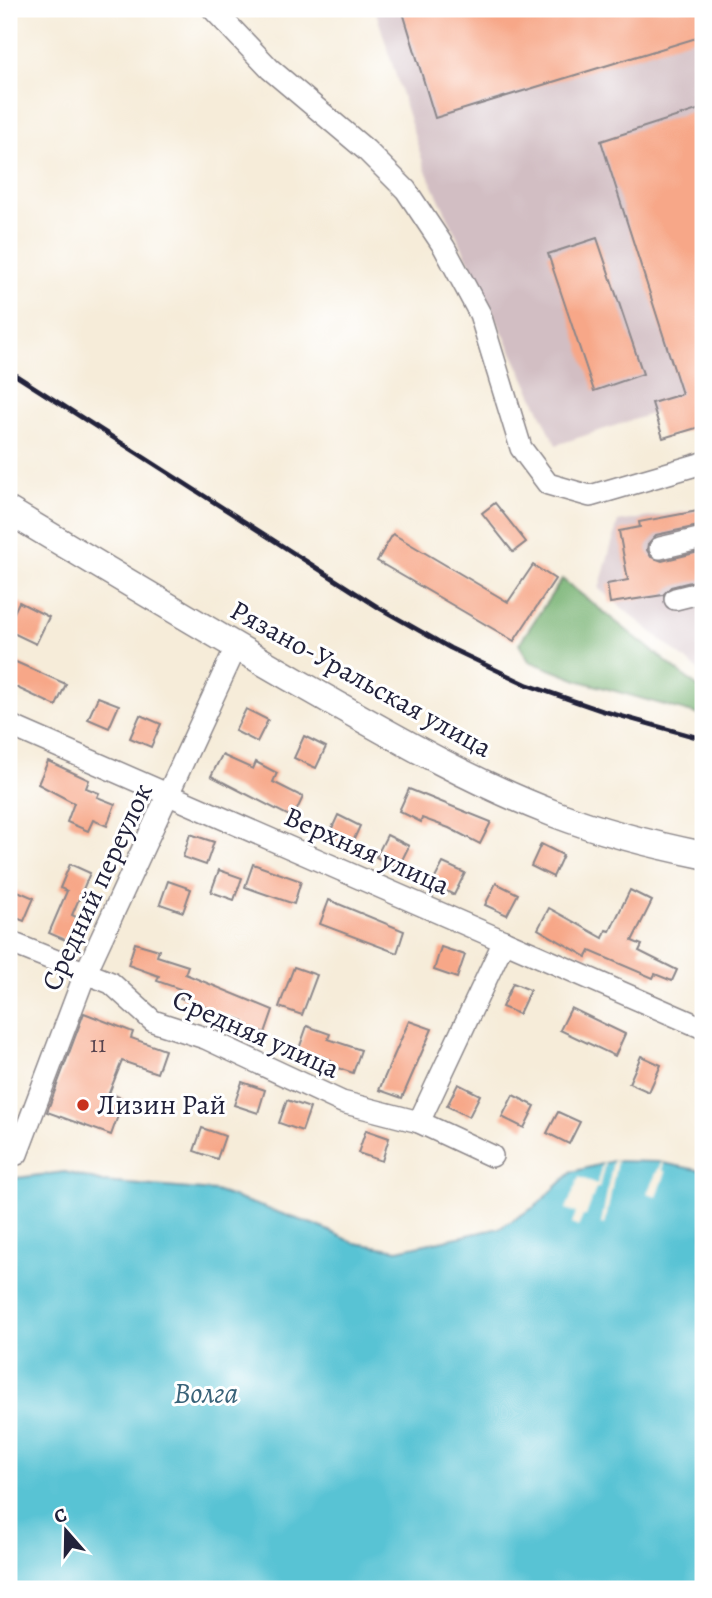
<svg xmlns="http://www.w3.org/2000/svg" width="712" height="1598" font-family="Alegreya,serif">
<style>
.industrial{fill:#d2bec3}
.forest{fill:#77b272;stroke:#4c6a56;stroke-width:2}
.water{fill:#59c3d4;stroke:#3e7288;stroke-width:2}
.pier{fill:#f6ecd9}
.building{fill:#f7a788}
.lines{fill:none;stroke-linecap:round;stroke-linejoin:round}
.minor-casing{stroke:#8c878a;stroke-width:24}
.major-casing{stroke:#8c878a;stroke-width:29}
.minor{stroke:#fff;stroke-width:21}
.major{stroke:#fff;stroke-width:26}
.rail{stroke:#22223b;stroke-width:4.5}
.poi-dot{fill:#c8321e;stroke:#fff;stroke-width:2.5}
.labels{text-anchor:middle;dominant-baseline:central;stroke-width:6;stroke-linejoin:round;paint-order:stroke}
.number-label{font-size:24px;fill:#57434e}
.street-label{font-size:28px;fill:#22223b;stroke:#fff}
.poi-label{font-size:28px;fill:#22223b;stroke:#fff;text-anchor:start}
.water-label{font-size:30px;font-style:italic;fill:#386278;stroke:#fff}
</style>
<rect width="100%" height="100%" fill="#fff"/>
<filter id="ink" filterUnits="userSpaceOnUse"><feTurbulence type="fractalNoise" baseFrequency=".0143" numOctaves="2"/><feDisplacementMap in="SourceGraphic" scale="14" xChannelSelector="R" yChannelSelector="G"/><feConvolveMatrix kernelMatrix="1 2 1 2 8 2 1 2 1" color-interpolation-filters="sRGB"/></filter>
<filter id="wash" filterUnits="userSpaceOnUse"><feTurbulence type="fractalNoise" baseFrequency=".00686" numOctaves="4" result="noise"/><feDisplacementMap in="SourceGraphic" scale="28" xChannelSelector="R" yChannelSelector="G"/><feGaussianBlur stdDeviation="1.57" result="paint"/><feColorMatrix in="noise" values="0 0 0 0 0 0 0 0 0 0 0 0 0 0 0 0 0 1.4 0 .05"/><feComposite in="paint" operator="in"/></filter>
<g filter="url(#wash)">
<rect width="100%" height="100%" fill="#f6ecd9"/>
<!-- industrial -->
<g class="industrial">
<polygon points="375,9 703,9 703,397 556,445 425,169"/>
<polygon points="703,509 703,674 599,589 618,522"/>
</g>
<!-- forest -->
<polygon class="forest" points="562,579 703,691 703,716 580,681 529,661 519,644"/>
<!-- water -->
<polygon class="water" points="613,1161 658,1162 703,1171 703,1589 9,1589 9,1179 65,1172 103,1182 215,1191 318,1226 355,1243 398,1250 500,1228 536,1206 572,1172"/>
<!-- pier -->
<g class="pier">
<polygon points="613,1161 617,1161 605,1225 601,1224"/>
<polygon points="605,1163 599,1188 596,1188 586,1216 583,1216 578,1227 572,1224 576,1213 566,1209 579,1177 597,1184 602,1164"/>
<polygon points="661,1163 664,1163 662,1170 666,1172 657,1197 647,1193"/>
</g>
<g id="blocks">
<!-- building -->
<g class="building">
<polygon points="402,9 703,9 703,36 435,118"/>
<polygon points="703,108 703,426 663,438 652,403 682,394 601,141"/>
<polygon points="597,238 643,374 594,391 548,254"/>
<polygon points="495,503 526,542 513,552 482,513"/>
<polygon points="703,510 703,525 656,535 648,544 647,550 651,557 662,561 703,551 703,579 671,587 663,595 610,603 607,584 628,580 619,531 640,527 639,522"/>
<polygon points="393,534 508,602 533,565 555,579 514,641 377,561"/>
<polygon points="19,602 49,617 36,644 9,631 9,623"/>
<polygon points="9,659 66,684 56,706 9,684"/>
<polygon points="98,697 119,705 109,728 88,719"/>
<polygon points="246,709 268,720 257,742 235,731"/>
<polygon points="140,715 161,724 151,747 130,738"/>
<polygon points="304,736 326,747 316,768 294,758"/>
<polygon points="222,755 253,769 256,762 277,773 273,782 303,797 293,818 211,776"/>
<polygon points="48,761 89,780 86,788 99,793 97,797 115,804 107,826 93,820 88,831 67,822 74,803 38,784"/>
<polygon points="409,789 491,822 480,844 449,828 422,818 421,822 399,811"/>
<polygon points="338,815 360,826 350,848 328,837"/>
<polygon points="190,834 214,842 206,865 183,857"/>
<polygon points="387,835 409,846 398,868 376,857"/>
<polygon points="541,844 563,855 553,877 531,866"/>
<polygon points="443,863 465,873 454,895 432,884"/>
<polygon points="70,864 90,873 72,915 80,919 70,942 49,933 67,891 60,888"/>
<polygon points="253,864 301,881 294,904 245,887"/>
<polygon points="219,870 242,878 234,900 211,892"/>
<polygon points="168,881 191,889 183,912 160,904"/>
<polygon points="496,883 518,894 507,915 485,905"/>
<polygon points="13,889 34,898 24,921 9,915 9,899"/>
<polygon points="630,890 652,901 632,941 642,945 639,951 677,970 672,981 655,974 653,978 590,951 587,957 538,929 549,908 603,938 606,930 610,931"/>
<polygon points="329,900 404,931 397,953 320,924"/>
<polygon points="135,943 159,950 157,956 188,966 185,974 273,1010 265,1033 242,1025 244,1021 180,998 183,990 157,981 159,976 128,965"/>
<polygon points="441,947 465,955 457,978 434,970"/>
<polygon points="294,967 317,975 302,1015 279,1007"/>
<polygon points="513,983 530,990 519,1014 502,1007"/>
<polygon points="571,1008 625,1034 615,1056 560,1030"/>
<polygon points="84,1013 133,1032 131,1038 165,1050 157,1073 122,1061 109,1093 124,1099 111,1135 47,1112"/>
<polygon points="409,1021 432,1029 402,1098 379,1090"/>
<polygon points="307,1026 330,1034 328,1039 361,1050 353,1073 330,1065 331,1060 299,1049"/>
<polygon points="641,1056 661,1065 649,1092 629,1083"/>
<polygon points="242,1082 265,1090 258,1113 234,1105"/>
<polygon points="458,1084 480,1095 469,1117 447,1106"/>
<polygon points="513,1095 535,1106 524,1128 502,1117"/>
<polygon points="287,1100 310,1108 302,1131 279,1123"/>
<polygon points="558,1112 580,1122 569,1144 547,1133"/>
<polygon points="202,1128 225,1136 217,1159 194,1151"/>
<polygon points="366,1130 389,1138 382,1161 358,1153"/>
</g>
</g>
</g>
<g filter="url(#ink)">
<use href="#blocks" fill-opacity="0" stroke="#8c878a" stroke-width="2"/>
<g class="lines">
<defs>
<g id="minor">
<polyline points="213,9 270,69 366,150 406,190 444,247 480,314 521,448 548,484 590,496 703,463"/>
<polyline points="660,548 703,538"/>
<polyline points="675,599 703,592"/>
<polyline points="9,725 703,1028"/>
<polyline points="9,942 111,983 153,1021 205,1038 342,1102 419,1122 492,1156"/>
<polyline points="419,1122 504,941"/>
<polyline points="17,1154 85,974 236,647"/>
</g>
<path id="major" d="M 9,511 C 106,569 203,628 301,684 C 384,731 466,780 555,814 C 602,832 654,845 703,855"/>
</defs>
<!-- minor casing -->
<use href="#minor" class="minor-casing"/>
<!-- major casing -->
<use href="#major" class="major-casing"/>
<!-- minor -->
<use href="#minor" class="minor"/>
<!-- major -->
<use href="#major" class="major"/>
<!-- rail -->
<polyline class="rail" points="9,371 381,609 450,648 528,685 603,711 703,739"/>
</g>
</g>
<!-- markers -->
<circle class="poi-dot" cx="83" cy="1105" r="7"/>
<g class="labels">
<!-- number labels -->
<g class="number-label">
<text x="98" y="1044">11</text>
</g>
<!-- street labels -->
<g class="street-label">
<text transform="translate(361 679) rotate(29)">Рязано-Уральская улица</text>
<text transform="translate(367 851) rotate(24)">Верхняя улица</text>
<text transform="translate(97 887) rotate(-65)">Средний переулок</text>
<text transform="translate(256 1034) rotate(24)">Средняя улица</text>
</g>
<!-- poi labels -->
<g class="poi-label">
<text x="97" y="1105">Лизин Рай</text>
</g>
<!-- water labels -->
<g class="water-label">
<text x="206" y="1393">Волга</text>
</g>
</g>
<!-- margin -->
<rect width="712" height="1598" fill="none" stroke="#fff" stroke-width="35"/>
<!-- north arrow -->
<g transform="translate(66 1531) rotate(340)" stroke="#ffffff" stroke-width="5" paint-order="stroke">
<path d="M0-5L12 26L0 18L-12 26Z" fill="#22223b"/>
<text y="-10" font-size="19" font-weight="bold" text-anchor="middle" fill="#22223b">С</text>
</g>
</svg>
